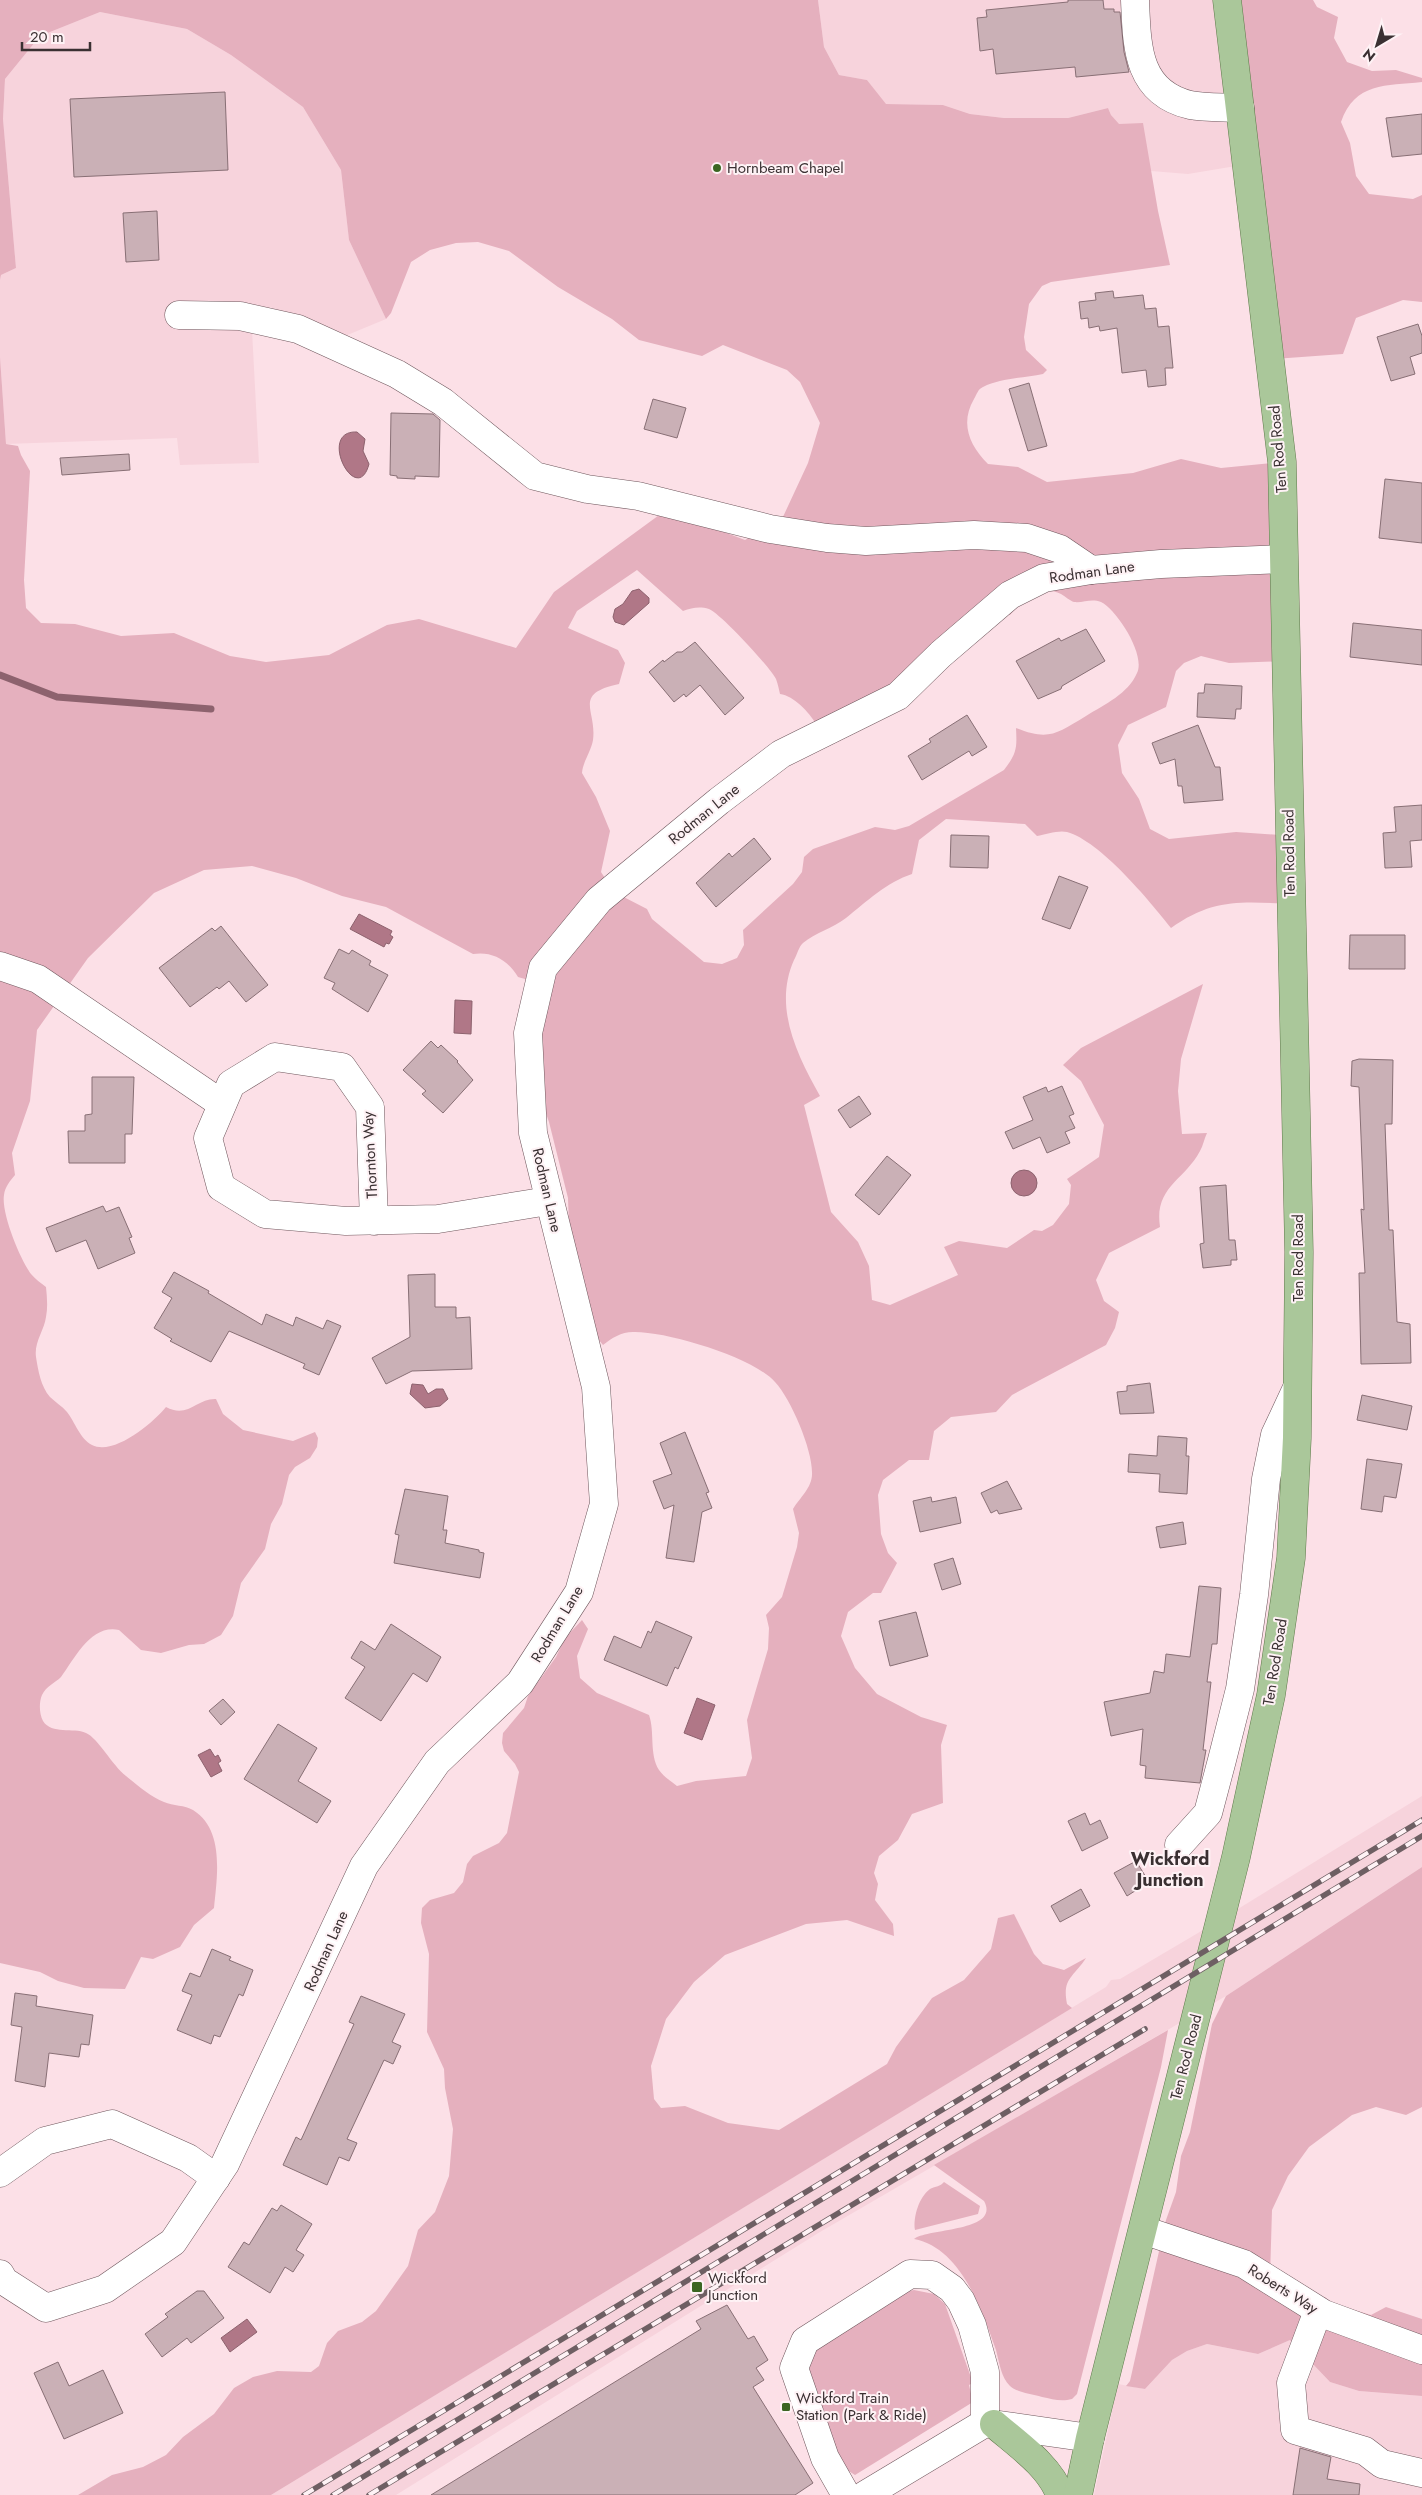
<svg xmlns="http://www.w3.org/2000/svg" width="1422" height="2495" font-family="Jost,sans-serif">
<style>
.built{fill:#f7d3dc}
.green{fill:#e5b0be;fill-rule:evenodd}
.water{fill:#b07787;stroke:#8d626e}
.lines{fill:none;stroke-linecap:round;stroke-linejoin:round}
.stream{stroke:#8d626e;stroke-width:7}
.building{fill:#cab0b6;stroke:#886f75}
.minor-casing{stroke:#6f575d;stroke-width:29}
.major-casing{stroke:#5e794a;stroke-width:29}
.minor{stroke:#fff;stroke-width:28}
.major{stroke:#aac79a;stroke-width:28}
.rail-casing{stroke:#6e5f63;stroke-width:5.5}
.rail{stroke:#fef2f5;stroke-width:4;stroke-dasharray:11;stroke-linecap:butt}
.poi-dot{fill:#3b6622;stroke:#fef2f5;stroke-width:2}
.labels{text-anchor:middle;dominant-baseline:central;stroke-width:4;stroke-linejoin:round;paint-order:stroke}
.poi-label{font-size:15px;fill:#3a3032;stroke:#fef2f5;text-anchor:start}
.street-label{font-size:15px;fill:#3a3032;stroke:#fef2f5}
.quarter-label{font-size:18px;font-weight:bold;fill:#3a3032;stroke:#fef2f5}
</style>
<rect width="100%" height="100%" fill="#fce0e7"/>
<!-- built -->
<g class="built">
<polygon points="818,0 1234,0 1248,164 1188,174 1151,171 1111,115 1108,108 1068,118 1004,118 970,114 943,105 885,104 867,80 839,75 824,47"/>
<polygon points="100,12 187,29 231,55 303,107 341,170 349,240 386,319 345,336 270,307 252,330 259,463 180,465 177,438 6,444 0,357 0,280 1,275 16,268 3,119 5,79 40,36"/>
<polygon points="1422,1796 1422,1867 1226,1996 820,2232 396,2495 271,2495 1106,1987 1111,1980 1120,1979 1220,1920"/>
<polygon points="1290,2340 1330,2382 1359,2391 1422,2396 1422,2495 1094,2495 1118,2384 1145,2389 1172,2360 1187,2351 1207,2344 1258,2354"/>
</g>
<!-- green -->
<g class="green">
<path d="M 0,0 L 818,0 L 824,47 L 839,75 L 867,80 L 886,104 L 943,105 L 970,114 L 1004,118 L 1068,118 L 1108,108 L 1111,115 L 1119,124 L 1143,123 L 1158,211 L 1170,265 L 1051,282 L 1042,286 L 1029,304 L 1024,337 L 1026,350 L 1047,370 L 1043,374 C 1024,378 1001,378 983,387 C 978,389 977,394 974,399 C 960,423 969,445 988,464 L 1018,467 L 1047,482 L 1133,473 L 1181,459 L 1221,468 L 1283,462 L 1289,661 L 1229,663 L 1201,656 L 1184,663 L 1176,671 L 1166,707 L 1128,725 L 1118,745 L 1122,773 L 1139,799 L 1150,829 L 1169,839 L 1236,832 L 1294,836 L 1294,904 C 1244,902 1214,897 1171,928 C 1150,901 1100,841 1067,832 C 1059,830 1046,834 1037,836 L 1025,824 L 946,819 L 919,840 L 912,874 C 887,882 866,902 846,918 C 833,928 815,933 803,943 C 799,946 797,955 794,960 C 773,1007 797,1055 820,1096 L 804,1105 L 831,1212 L 858,1242 L 869,1266 L 872,1300 L 890,1305 L 958,1275 L 944,1247 L 959,1241 L 1007,1248 L 1034,1230 L 1042,1231 L 1053,1225 L 1069,1204 L 1071,1185 L 1067,1179 L 1099,1157 L 1104,1125 L 1081,1081 L 1063,1065 L 1081,1048 L 1203,984 L 1181,1059 L 1178,1091 L 1182,1134 L 1207,1133 C 1204,1139 1203,1146 1200,1151 C 1184,1181 1154,1187 1160,1227 L 1109,1253 L 1096,1280 L 1104,1301 L 1119,1312 L 1115,1328 L 1106,1345 L 1012,1395 L 996,1412 L 951,1417 L 934,1431 L 929,1460 L 909,1460 L 883,1480 L 878,1495 L 881,1534 L 888,1553 L 897,1563 L 881,1593 L 873,1593 L 848,1612 L 841,1636 L 855,1668 L 877,1694 L 921,1717 L 947,1725 L 941,1745 L 943,1803 L 912,1814 L 898,1840 L 879,1856 L 874,1873 L 878,1884 L 875,1900 L 893,1924 L 894,1936 L 847,1920 L 806,1924 L 725,1955 L 694,1982 L 666,2019 L 651,2066 L 654,2099 L 661,2108 L 685,2106 L 728,2123 L 779,2130 L 887,2064 L 896,2047 L 932,1998 L 964,1980 L 991,1949 L 998,1918 L 1014,1914 L 1034,1954 L 1043,1964 L 1064,1970 L 1086,1958 C 1073,1978 1062,1978 1067,2004 L 1072,2008 L 271,2495 L 78,2495 L 112,2475 L 143,2467 L 166,2455 L 183,2437 L 214,2414 L 234,2388 L 253,2377 L 277,2371 L 311,2372 L 319,2366 L 327,2343 L 338,2331 L 362,2322 L 376,2311 L 408,2266 L 418,2230 L 435,2212 L 449,2176 L 453,2129 L 445,2088 L 444,2069 L 427,2032 L 429,1954 L 421,1923 L 422,1908 L 430,1900 L 454,1893 L 463,1882 L 467,1864 L 473,1856 L 499,1843 L 507,1833 L 519,1772 L 515,1764 L 504,1751 L 502,1743 L 503,1733 L 524,1708 L 528,1696 L 556,1657 L 565,1638 L 582,1620 L 588,1629 L 577,1656 L 580,1678 L 597,1693 L 649,1715 C 655,1732 649,1754 659,1770 C 663,1776 672,1782 677,1786 L 696,1781 L 746,1776 L 752,1758 L 747,1720 L 768,1649 L 769,1628 L 766,1615 L 782,1597 L 797,1547 L 799,1533 L 793,1509 C 800,1497 813,1487 812,1472 C 812,1449 791,1399 775,1382 C 753,1357 666,1331 633,1332 C 621,1332 612,1338 603,1345 L 594,1334 L 569,1227 L 568,1198 L 549,1122 L 537,1088 L 539,983 L 518,977 C 508,960 492,951 473,954 L 386,907 L 342,896 L 296,878 L 252,866 L 204,870 L 154,893 L 88,958 L 37,1030 L 30,1101 L 12,1153 L 15,1175 C 10,1181 5,1187 4,1195 C 1,1213 20,1259 31,1274 C 35,1279 41,1283 46,1287 C 47,1297 48,1307 46,1317 C 44,1331 34,1342 36,1357 C 38,1370 41,1387 50,1397 C 55,1402 62,1406 67,1412 C 75,1422 80,1439 92,1445 C 114,1456 153,1423 166,1407 C 188,1419 197,1398 216,1399 L 223,1414 L 243,1430 L 293,1441 L 315,1432 L 318,1438 L 317,1447 L 310,1458 L 295,1467 L 289,1475 L 282,1504 L 271,1524 L 265,1549 L 241,1583 L 233,1616 L 221,1635 L 204,1644 L 189,1645 L 161,1653 L 141,1650 L 119,1630 C 91,1624 75,1658 61,1677 C 55,1683 46,1686 42,1695 C 39,1702 39,1713 43,1721 C 52,1735 73,1727 86,1733 C 98,1738 112,1765 126,1776 C 137,1785 151,1797 164,1802 C 173,1806 185,1805 193,1810 C 225,1830 217,1877 214,1908 L 194,1925 L 180,1947 L 153,1959 L 141,1957 L 125,1989 L 84,1988 L 58,1981 L 40,1972 L 0,1963 L 0,357 L 6,444 L 18,446 L 21,455 L 30,471 L 24,580 L 26,608 L 41,623 L 75,624 L 121,636 L 174,633 L 230,656 L 266,662 L 329,655 L 387,625 L 419,619 L 516,648 L 554,592 L 666,510 L 745,540 L 782,519 L 808,463 L 820,423 L 800,382 L 787,370 L 723,345 L 702,356 L 639,340 L 612,319 L 558,287 L 509,251 L 478,242 L 456,243 L 430,250 L 411,262 L 391,313 L 386,319 L 349,240 L 341,170 L 303,107 L 231,55 L 187,29 L 100,12 L 40,36 L 5,79 L 3,119 L 16,268 L 1,275 L 0,280 ZM 637,570 L 683,611 C 692,608 699,606 709,609 C 721,614 770,667 776,679 C 778,684 779,690 780,694 C 794,696 809,712 816,724 L 900,683 L 1001,613 L 1010,615 C 1023,599 1040,584 1061,594 C 1065,596 1070,601 1074,602 C 1084,603 1091,598 1101,602 C 1117,610 1146,655 1137,673 C 1128,694 1105,704 1086,716 C 1056,734 1049,741 1016,728 C 1017,748 1017,753 1004,770 L 909,826 L 895,830 L 875,827 L 813,849 L 804,857 L 802,872 L 793,884 L 743,930 L 744,945 L 737,958 L 722,964 L 704,962 L 652,919 L 647,909 L 614,892 L 601,872 L 610,831 L 596,797 L 582,773 C 583,761 591,752 593,740 C 597,710 572,694 619,684 L 625,663 L 618,650 L 568,628 L 577,611 Z"/>
<path d="M 1234,0 L 1313,0 L 1317,7 L 1338,17 L 1334,38 L 1347,62 L 1372,71 L 1396,70 L 1422,78 L 1422,82 C 1386,86 1355,82 1341,122 L 1350,143 L 1356,176 L 1369,194 L 1413,199 L 1422,195 L 1422,302 L 1403,300 L 1356,318 L 1343,354 L 1274,359 Z"/>
<polygon points="1422,1867 1422,2107 1406,2115 1376,2107 1352,2115 1309,2147 1288,2176 1272,2210 1270,2277 1302,2300 1325,2297 1331,2303 1371,2315 1386,2307 1422,2319 1422,2396 1359,2391 1330,2382 1290,2340 1258,2354 1207,2344 1187,2351 1172,2360 1145,2389 1126,2386 1130,2381 1166,2220 1176,2192 1181,2156 1190,2132 1212,2024 1226,1996"/>
<path d="M 1168,2030 L 1161,2067 L 1077,2394 L 1072,2399 C 1061,2402 1052,2399 1042,2397 C 1031,2394 1018,2393 1010,2386 C 1001,2378 999,2361 996,2350 C 982,2310 961,2248 914,2239 C 927,2228 1001,2232 984,2201 L 934,2165 Z"/>
<path d="M 944,2182 L 980,2206 L 978,2214 L 915,2230 C 913,2217 919,2197 930,2189 C 936,2186 940,2187 944,2182 Z"/>
<path d="M 914,2290 L 934,2294 L 945,2304 L 973,2383 L 969,2385 L 973,2402 L 855,2475 C 851,2472 846,2470 843,2466 C 830,2446 802,2374 811,2353 L 905,2292 Z"/>
</g>
<!-- water -->
<g class="water">
<path d="M 357,432 L 365,439 L 363,451 L 369,464 C 357,509 316,430 357,432 Z"/>
<polygon points="639,589 649,598 649,603 624,625 615,622 613,617 615,609 623,604 632,591"/>
<polygon points="359,914 392,931 390,935 393,937 389,944 386,943 384,947 350,929"/>
<polygon points="455,1000 472,1001 471,1034 454,1033"/>
<circle cx="1024" cy="1183" r="13"/>
<polygon points="412,1384 423,1385 428,1394 436,1389 443,1389 448,1399 440,1406 425,1408 410,1394"/>
<polygon points="697,1698 715,1705 702,1740 684,1733"/>
<polygon points="210,1749 215,1757 218,1755 221,1761 218,1763 222,1771 211,1777 198,1755"/>
<polygon points="247,2319 257,2332 230,2352 221,2338"/>
</g>
<g class="lines">
<!-- stream -->
<polyline class="stream" points="0,675 57,697 211,709"/>
</g>
<!-- building -->
<g class="building">
<polygon points="1068,0 1103,0 1104,9 1114,9 1114,12 1120,12 1124,52 1129,72 1076,77 1075,67 996,74 993,49 980,51 977,18 987,17 986,10 1068,2"/>
<polygon points="225,92 228,170 74,177 70,99"/>
<polygon points="1422,114 1422,154 1392,157 1386,118"/>
<polygon points="157,211 159,260 126,262 123,213"/>
<polygon points="1113,291 1114,298 1143,295 1145,309 1156,308 1158,327 1169,326 1173,368 1165,368 1166,385 1148,387 1146,370 1122,373 1117,328 1100,331 1099,326 1089,328 1088,318 1081,319 1079,302 1096,300 1095,293"/>
<polygon points="1418,324 1422,336 1422,353 1410,357 1415,374 1391,381 1377,337"/>
<polygon points="1029,383 1047,446 1028,451 1009,389"/>
<polygon points="653,399 686,408 677,438 644,429"/>
<polygon points="391,413 433,414 440,420 439,477 415,476 415,479 397,478 397,476 390,475"/>
<polygon points="129,454 130,470 62,475 60,458"/>
<polygon points="1385,479 1422,483 1422,543 1379,538"/>
<polygon points="1353,623 1422,630 1422,665 1350,657"/>
<polygon points="1086,629 1105,661 1062,686 1061,689 1038,699 1016,661 1059,638 1061,641"/>
<polygon points="695,642 744,698 725,715 700,685 686,697 684,694 674,702 649,672 663,660 664,662 677,652 682,652"/>
<polygon points="1205,684 1242,686 1241,709 1236,709 1235,719 1197,717 1198,693 1204,693"/>
<polygon points="967,715 987,747 972,756 969,751 922,780 908,756 931,742 929,739"/>
<polygon points="1198,725 1215,767 1220,767 1223,800 1184,803 1182,786 1178,786 1175,759 1160,764 1152,743"/>
<polygon points="1422,805 1422,840 1410,841 1412,867 1385,868 1383,833 1396,832 1394,807"/>
<polygon points="951,835 989,836 988,868 950,867"/>
<polygon points="754,838 771,859 716,907 696,883 729,853 732,857"/>
<polygon points="1059,876 1088,887 1070,929 1042,919"/>
<polygon points="221,926 268,985 246,1002 229,981 219,989 217,987 190,1007 159,968 212,928 215,931"/>
<polygon points="1350,935 1405,935 1405,969 1349,969"/>
<polygon points="339,949 349,954 352,950 371,961 369,965 388,975 368,1012 332,989 335,983 324,978"/>
<polygon points="431,1041 438,1048 441,1045 458,1061 457,1062 473,1080 443,1113 422,1094 426,1091 403,1070"/>
<polygon points="1359,1059 1393,1060 1392,1124 1385,1124 1389,1230 1393,1230 1397,1322 1410,1324 1411,1363 1361,1364 1359,1273 1365,1273 1361,1209 1364,1210 1359,1087 1351,1086 1352,1061"/>
<polygon points="92,1077 134,1077 132,1134 125,1134 125,1163 69,1163 68,1131 85,1131 85,1115 92,1114"/>
<polygon points="1062,1086 1074,1114 1069,1116 1075,1128 1065,1132 1070,1143 1047,1153 1040,1137 1013,1149 1005,1132 1033,1120 1023,1097 1046,1087 1048,1092"/>
<polygon points="859,1096 871,1114 850,1128 838,1110"/>
<polygon points="887,1156 911,1175 879,1215 855,1195"/>
<polygon points="1226,1185 1229,1240 1235,1240 1237,1260 1231,1260 1231,1265 1203,1268 1200,1244 1204,1243 1200,1187"/>
<polygon points="103,1206 106,1212 119,1207 132,1237 129,1238 135,1253 98,1269 86,1240 56,1252 46,1228"/>
<polygon points="174,1272 209,1291 208,1293 262,1325 266,1314 293,1326 296,1317 323,1329 327,1320 341,1326 319,1375 303,1368 305,1364 229,1331 211,1362 170,1341 172,1339 154,1328 172,1298 162,1292"/>
<polygon points="435,1274 435,1307 456,1307 456,1318 470,1317 472,1369 412,1371 386,1384 372,1358 410,1337 408,1275"/>
<polygon points="1150,1383 1154,1413 1120,1414 1117,1392 1127,1391 1127,1386"/>
<polygon points="1362,1395 1412,1406 1407,1430 1357,1420"/>
<polygon points="685,1432 709,1492 706,1493 712,1508 702,1512 694,1562 666,1558 674,1505 664,1509 653,1481 672,1474 660,1443"/>
<polygon points="1158,1436 1187,1438 1186,1456 1189,1456 1187,1494 1159,1492 1160,1474 1128,1472 1129,1454 1157,1456"/>
<polygon points="1367,1459 1402,1464 1396,1498 1384,1496 1382,1512 1361,1509"/>
<polygon points="1007,1481 1022,1509 999,1514 997,1510 991,1513 981,1493"/>
<polygon points="405,1489 448,1496 443,1530 447,1530 445,1543 479,1550 479,1552 484,1553 480,1578 394,1563 399,1535 395,1534"/>
<polygon points="931,1497 932,1502 956,1497 961,1523 920,1532 913,1501"/>
<polygon points="1183,1522 1186,1544 1160,1548 1156,1527"/>
<polygon points="953,1558 961,1584 942,1590 934,1564"/>
<polygon points="1199,1586 1221,1588 1217,1644 1212,1644 1207,1682 1211,1682 1203,1750 1206,1750 1200,1783 1145,1778 1146,1766 1140,1765 1143,1729 1111,1736 1104,1702 1150,1693 1154,1671 1164,1673 1166,1654 1190,1657"/>
<polygon points="916,1612 928,1656 890,1666 879,1621"/>
<polygon points="656,1621 692,1637 678,1669 675,1667 667,1686 604,1660 614,1636 641,1648 648,1631 651,1633"/>
<polygon points="391,1624 441,1657 427,1682 413,1673 381,1721 345,1698 365,1667 351,1658 361,1641 375,1650"/>
<polygon points="223,1699 235,1712 221,1725 209,1711"/>
<polygon points="278,1724 317,1748 298,1781 331,1801 317,1823 244,1779"/>
<polygon points="1085,1813 1090,1825 1100,1820 1108,1838 1082,1851 1068,1821"/>
<polygon points="1136,1861 1149,1882 1127,1896 1114,1873"/>
<polygon points="1081,1889 1090,1906 1060,1922 1051,1906"/>
<polygon points="212,1949 231,1957 229,1960 253,1970 243,1996 239,1994 220,2037 214,2035 211,2044 177,2030 192,1995 182,1991 190,1973 200,1977"/>
<polygon points="15,1993 37,1996 36,2006 93,2015 89,2045 81,2044 79,2057 49,2053 45,2087 15,2081 22,2027 11,2025"/>
<polygon points="361,1996 405,2014 392,2042 401,2046 393,2064 384,2060 347,2139 357,2143 349,2161 339,2157 327,2185 283,2165 296,2137 301,2140 354,2024 349,2022"/>
<polygon points="281,2205 312,2224 296,2250 304,2255 293,2272 285,2267 270,2293 228,2267 244,2242 249,2245 272,2208 277,2211"/>
<polygon points="197,2291 204,2291 224,2318 191,2343 187,2338 162,2357 145,2334 168,2317 165,2314"/>
<polygon points="727,2305 748,2339 754,2336 768,2360 756,2368 764,2380 753,2387 813,2483 795,2495 431,2495 701,2329 696,2321"/>
<polygon points="58,2362 69,2386 103,2370 123,2413 64,2439 34,2373"/>
<polygon points="1300,2448 1331,2457 1327,2479 1360,2484 1359,2495 1293,2495"/>
</g>
<g class="lines">
<defs>
<g id="minor">
<path d="M 1135,0 C 1137,45 1136,92 1190,105 C 1206,108 1224,107 1240,108"/>
<polyline points="179,315 240,316 298,329 397,374 443,402 535,476 587,489 638,496 770,529 827,538 866,541 974,535 1027,538 1060,549 1091,570"/>
<polyline points="0,966 38,979 222,1104"/>
<polyline points="374,1221 370,1107 342,1067 275,1057 231,1084 208,1138 221,1187 265,1214 346,1221 438,1219 548,1201"/>
<polyline points="1179,1845 1208,1813 1222,1760 1240,1689 1254,1595 1266,1479 1275,1435 1297,1388"/>
<polyline points="0,2173 45,2141 112,2124 188,2158 216,2178"/>
<polyline points="1143,2230 1244,2264 1324,2314 1422,2350"/>
<polyline points="0,2274 4,2281 46,2308 105,2289 173,2242 225,2164 364,1866 437,1762 520,1683 579,1592 604,1504 596,1387 533,1133 528,1033 543,968 599,900 719,801 781,754 898,696 941,654 1010,595 1044,578 1091,570 1161,564 1283,559"/>
<polyline points="1318,2311 1291,2383 1295,2430 1365,2451 1382,2464 1422,2473"/>
<polyline points="846,2495 825,2458 794,2368 805,2341 910,2274 932,2275 952,2289 961,2301 972,2325 985,2372 985,2423"/>
<polyline points="865,2495 985,2423 1090,2438"/>
</g>
<g id="major">
<path d="M 994,2424 C 1017,2444 1050,2466 1060,2495"/>
<polyline points="1078,2495 1090,2438 1236,1857 1271,1695 1291,1558 1297,1438 1299,1252 1282,462 1227,0"/>
</g>
</defs>
<!-- minor casing -->
<use href="#minor" class="minor-casing"/>
<!-- major casing -->
<use href="#major" class="major-casing"/>
<!-- minor -->
<use href="#minor" class="minor"/>
<!-- major -->
<use href="#major" class="major"/>
<defs>
<g id="rail">
<polyline points="304,2495 1422,1820"/>
<polyline points="333,2495 1422,1836"/>
<polyline points="369,2495 1145,2029"/>
</g>
</defs>
<!-- rail casing -->
<use href="#rail" class="rail-casing"/>
<!-- rail -->
<use href="#rail" class="rail"/>
</g>
<!-- markers -->
<g class="poi-dot">
<circle cx="717" cy="168" r="5"/>
<rect x="691" y="2281" width="12" height="12" rx="2.5"/>
<rect x="781" y="2402" width="10" height="10" rx="2.5"/>
</g>
<g class="labels">
<!-- poi labels -->
<g class="poi-label">
<text x="727" y="168">Hornbeam Chapel</text>
<text x="708" y="2278">Wickford<tspan x="708" dy="17">Junction</tspan></text>
<text x="796" y="2398">Wickford Train<tspan x="796" dy="17">Station (Park &amp; Ride)</tspan></text>
</g>
<!-- street labels -->
<g class="street-label">
<text transform="translate(1278 449) rotate(-95)">Ten Rod Road</text>
<text transform="translate(1092 572) rotate(-8)">Rodman Lane</text>
<text transform="translate(704 814) rotate(-39)">Rodman Lane</text>
<text transform="translate(1289 853) rotate(-91)">Ten Rod Road</text>
<text transform="translate(370 1155) rotate(-93)">Thornton Way</text>
<text transform="translate(547 1190) rotate(77)">Rodman Lane</text>
<text transform="translate(1298 1258) rotate(-90)">Ten Rod Road</text>
<text transform="translate(557 1624) rotate(-59)">Rodman Lane</text>
<text transform="translate(1275 1662) rotate(-81)">Ten Rod Road</text>
<text transform="translate(326 1951) rotate(-66)">Rodman Lane</text>
<text transform="translate(1186 2057) rotate(-76)">Ten Rod Road</text>
<text transform="translate(1283 2289) rotate(32)">Roberts Way</text>
</g>
<!-- quarter labels -->
<g class="quarter-label">
<text x="1170" y="1859">Wickford<tspan x="1170" dy="21">Junction</tspan></text>
</g>
</g>
<!-- north arrow -->
<g transform="translate(1377 45) rotate(218)" stroke="#fef2f5" stroke-width="4" paint-order="stroke">
<path d="M0-4L9 19L0 12L-9 19Z" fill="#3a3032"/>
<text y="-8" font-size="14" font-weight="bold" text-anchor="middle" fill="#3a3032">N</text>
</g>
<!-- scale -->
<path d="M22 42v8h68v-8" fill="none" stroke="#3a3032" stroke-width="2.5"/>
<text x="30" y="42" font-size="15" fill="#3a3032" stroke="#fef2f5" stroke-width="4" paint-order="stroke">20 m</text>
</svg>
